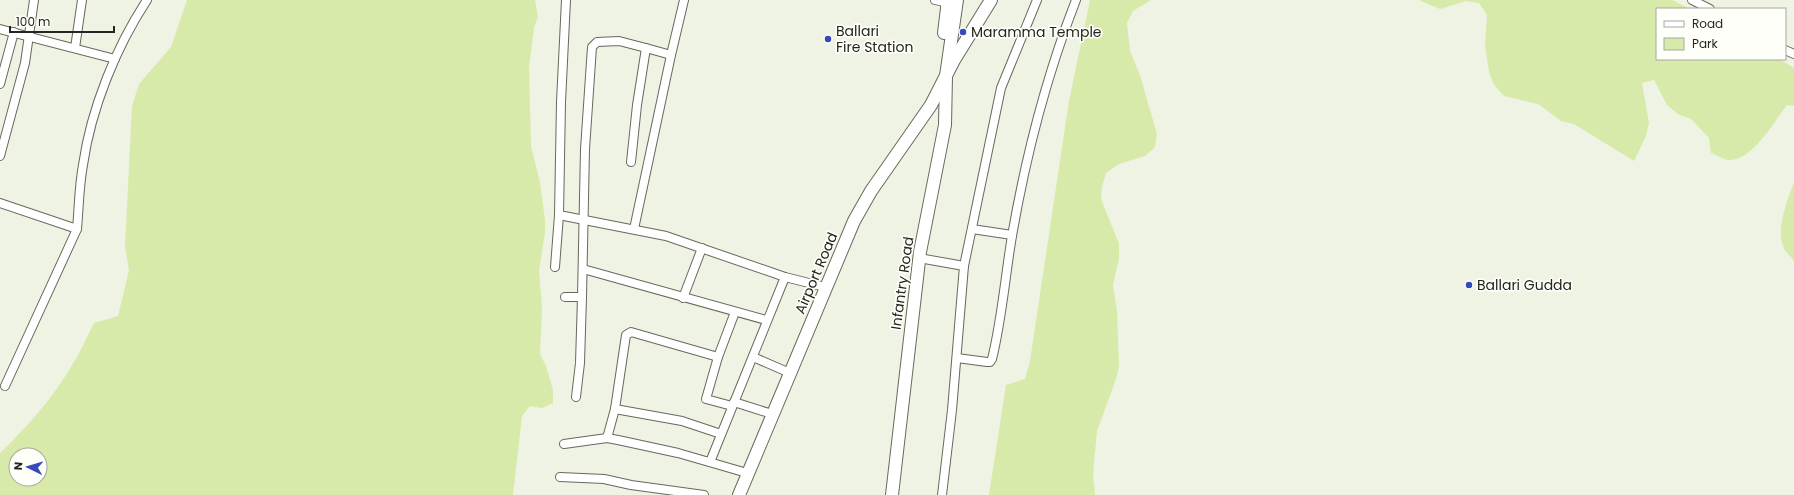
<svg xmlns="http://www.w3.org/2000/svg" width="1794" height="495" font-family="Poppins,sans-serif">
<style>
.green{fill:#d8eaa9;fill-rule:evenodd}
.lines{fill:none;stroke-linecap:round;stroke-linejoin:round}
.street-casing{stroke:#66695c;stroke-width:10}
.secondary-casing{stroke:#66695c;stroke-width:14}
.street{stroke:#fff;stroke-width:8}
.secondary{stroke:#fff;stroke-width:12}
.poi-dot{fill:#3649bb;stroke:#fdfff8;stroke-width:1.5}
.labels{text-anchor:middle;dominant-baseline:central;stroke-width:3.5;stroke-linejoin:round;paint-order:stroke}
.poi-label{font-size:14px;fill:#242520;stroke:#fdfff8;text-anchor:start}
.street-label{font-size:14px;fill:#242520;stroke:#fdfff8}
</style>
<rect width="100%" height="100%" fill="#eef3e3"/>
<!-- green -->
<g class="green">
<path d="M 187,0 L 535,0 L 538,17 L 534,28 L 529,67 L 531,146 L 540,182 L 545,220 L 545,233 L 539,271 L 542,308 L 540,354 L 546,366 L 553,390 L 553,403 L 542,408 L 530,406 L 522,416 L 513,495 L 0,495 L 0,453 C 27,427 52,399 71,367 C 80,353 87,337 94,323 L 118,316 L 129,270 L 125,247 L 132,106 L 139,84 L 171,47 ZM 16,455 L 40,455 L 40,479 L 16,479 Z"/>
<polygon points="1090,0 1151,0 1133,11 1127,23 1130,51 1140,75 1157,134 1155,147 1145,156 1119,164 1106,173 1102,186 1101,199 1119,244 1119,258 1113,285 1117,311 1119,366 1116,379 1097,431 1093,474 1095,495 989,495 1006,385 1025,379 1030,361 1069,101"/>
<path d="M 1419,0 L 1672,0 L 1690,9 L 1657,9 L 1657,59 L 1779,59 L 1794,68 L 1794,106 L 1787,105 C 1774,122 1753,159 1731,160 C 1725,161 1717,155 1711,153 L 1709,138 L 1691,119 L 1678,114 L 1667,105 L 1654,80 L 1642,83 L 1649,123 L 1646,136 L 1634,161 L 1574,124 L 1561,121 L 1538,104 L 1504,96 L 1494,85 L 1489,72 L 1485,45 L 1487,15 L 1479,3 L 1466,1 L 1440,9 Z"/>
<path d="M 1794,182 L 1794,261 C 1791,256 1784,251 1783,246 C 1776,228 1788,198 1794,182 Z"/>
</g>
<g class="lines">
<defs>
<g id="street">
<polyline points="566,0 561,102 559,215 666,236 785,277"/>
<polyline points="935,0 948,3"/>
<polyline points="1692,0 1710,9"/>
<polyline points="0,29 115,59"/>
<polyline points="75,48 82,0"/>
<polyline points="1785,50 1794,54"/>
<polyline points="0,84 14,32"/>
<polyline points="0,156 25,63 34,0"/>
<polyline points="631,162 637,105 646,48 671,55 684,0"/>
<path d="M 0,203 L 77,229 C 79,207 79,186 83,165 C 91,109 116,47 147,0"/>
<polyline points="634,229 671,55"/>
<polyline points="972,229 1012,235"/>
<polyline points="919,258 964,266 952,410 942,495"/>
<polyline points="964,266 1001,88 1037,0"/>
<polyline points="555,267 559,215"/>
<polyline points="583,269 766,320"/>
<polyline points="565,297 582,297 580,363 576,397"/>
<polyline points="582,297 585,149 592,47 597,42 619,41 646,48"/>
<polyline points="683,298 702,248"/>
<polyline points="718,357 735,312"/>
<polyline points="753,357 790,373"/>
<path d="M 957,358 L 987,362 L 990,362 L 992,359 C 1002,319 1005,277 1012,236 C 1026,155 1046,77 1076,0"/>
<polyline points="5,386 77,229"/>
<polyline points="734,402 772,414"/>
<polyline points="721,434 682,421 615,409 626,335 631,332 638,334 718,357 706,399 732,406"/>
<polyline points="607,438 615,409"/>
<polyline points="564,444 607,438 618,440 678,453 747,473"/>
<polyline points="710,462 785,277 825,287"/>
<polyline points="560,477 604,479 631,485 704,495"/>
</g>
<g id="secondary">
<polyline points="944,33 948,0"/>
<polyline points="739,495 854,221 871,191 931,105 954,60 991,0"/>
<polyline points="892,495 920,252 945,125 946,76 957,0"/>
</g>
</defs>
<!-- street casing -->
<use href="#street" class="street-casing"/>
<!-- secondary casing -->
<use href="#secondary" class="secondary-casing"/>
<!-- street -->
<use href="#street" class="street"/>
<!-- secondary -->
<use href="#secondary" class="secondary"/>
</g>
<!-- markers -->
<g class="poi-dot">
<circle cx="963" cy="32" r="4"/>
<circle cx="828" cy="39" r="4"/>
<circle cx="1469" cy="285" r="4"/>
</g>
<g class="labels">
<!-- poi labels -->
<g class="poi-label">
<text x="836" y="31">Ballari<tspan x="836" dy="16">Fire Station</tspan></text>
<text x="971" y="32">Maramma Temple</text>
<text x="1477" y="285">Ballari Gudda</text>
</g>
<!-- street labels -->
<g class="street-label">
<text transform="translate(816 273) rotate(-67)">Airport Road</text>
<text transform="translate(902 283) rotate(-82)">Infantry Road</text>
</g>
</g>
<!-- legend -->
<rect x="1656" y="8" width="130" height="52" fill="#fdfff8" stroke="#a6a8a2"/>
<rect x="1664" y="21" width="20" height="6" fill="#ffffff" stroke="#a6a8a2"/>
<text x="1692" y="28" font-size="12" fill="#242520">Road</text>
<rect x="1664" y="38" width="20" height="12" fill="#d8eaa9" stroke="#a6a8a2"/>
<text x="1692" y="48" font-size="12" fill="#242520">Park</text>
<!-- north arrow -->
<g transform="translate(28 467) rotate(275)"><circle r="19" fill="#fdfff8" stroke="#a6a8a2"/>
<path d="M0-3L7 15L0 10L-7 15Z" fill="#3649bb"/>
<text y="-6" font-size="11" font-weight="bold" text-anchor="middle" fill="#242520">N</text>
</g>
<!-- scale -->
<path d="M10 26v6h104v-6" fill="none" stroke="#242520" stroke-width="2"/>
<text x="16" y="26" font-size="12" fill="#242520" stroke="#fdfff8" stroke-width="3" paint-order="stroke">100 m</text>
</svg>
